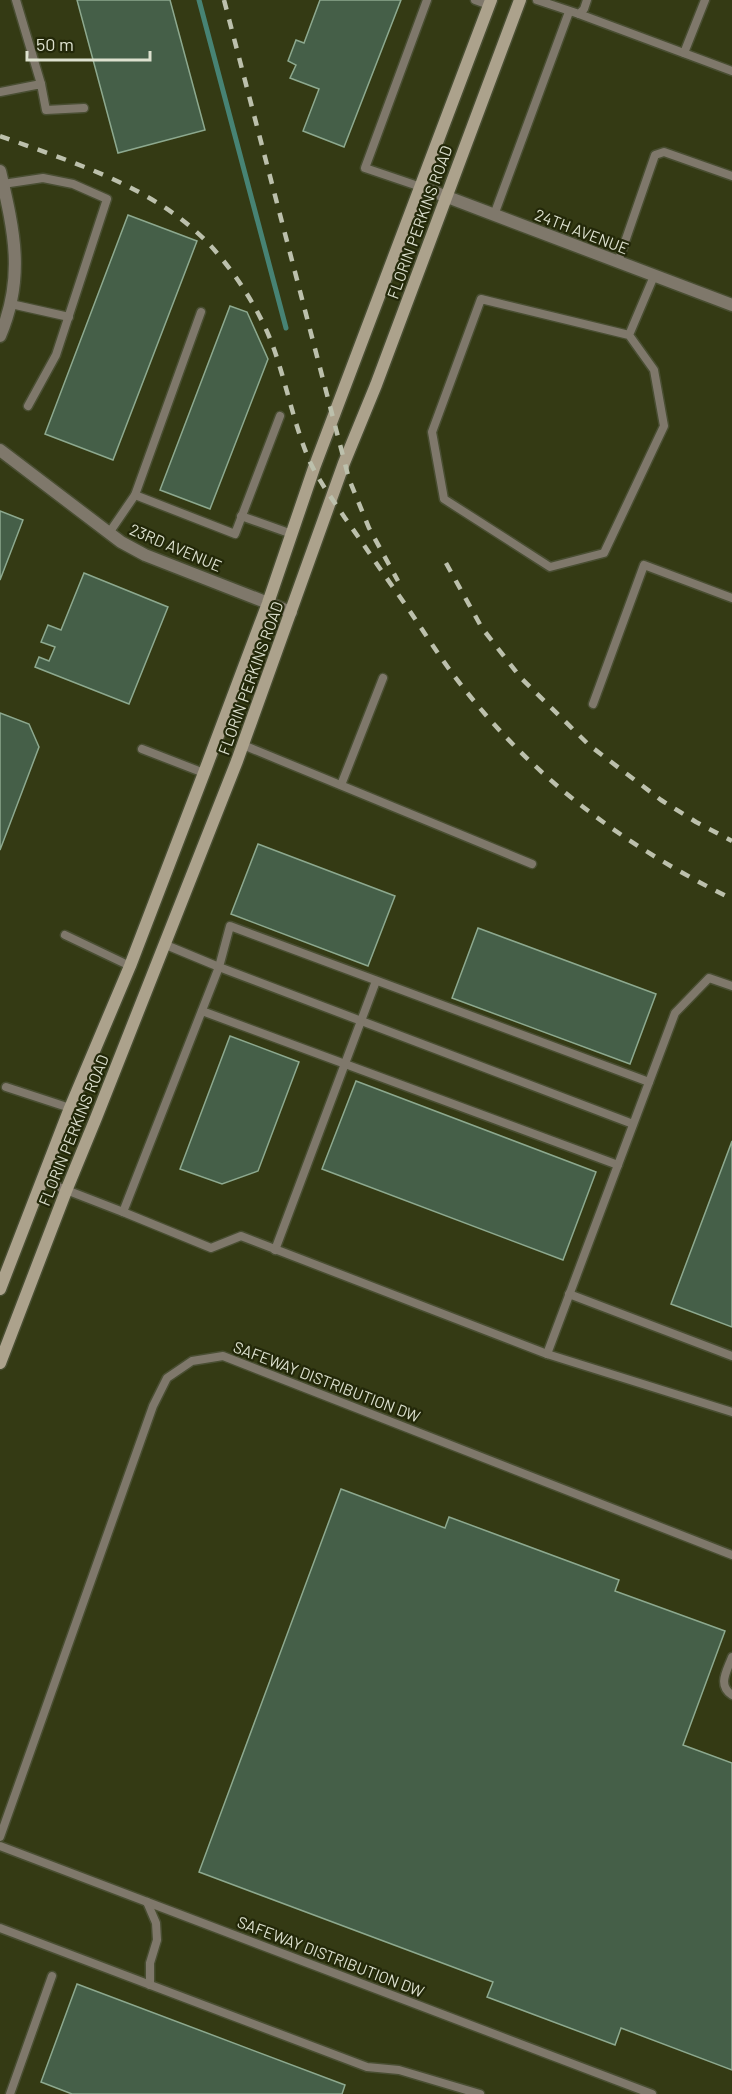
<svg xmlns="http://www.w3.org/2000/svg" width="732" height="2094" font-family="Barlow,sans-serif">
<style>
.built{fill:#343a14}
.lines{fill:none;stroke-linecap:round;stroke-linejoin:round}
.stream{stroke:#478374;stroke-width:5}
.building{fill:#455f48;stroke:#8da98f;stroke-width:1.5}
.service-casing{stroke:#494e32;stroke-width:11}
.minor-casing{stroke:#494e32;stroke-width:15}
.secondary-casing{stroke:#494e32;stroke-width:15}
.service{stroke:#7f786b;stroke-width:8}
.minor{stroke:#7f786b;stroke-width:12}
.secondary{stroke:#aca28c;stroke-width:12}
.rail{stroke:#bcc0ac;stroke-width:4.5;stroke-dasharray:10 10;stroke-linecap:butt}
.labels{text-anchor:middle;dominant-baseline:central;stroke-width:4.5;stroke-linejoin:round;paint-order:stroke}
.street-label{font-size:16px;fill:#dde1cf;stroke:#232809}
</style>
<rect width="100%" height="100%" fill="#2d3214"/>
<!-- built -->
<rect class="built" x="0" y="0" width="732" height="2094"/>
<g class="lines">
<!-- stream -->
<polyline class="stream" points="199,0 286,328"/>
</g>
<!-- building -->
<g class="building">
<polygon points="77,0 170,0 205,130 118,153"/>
<polygon points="320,0 401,0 344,147 303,131 319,89 290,78 296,65 288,61 296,40 304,43"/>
<polygon points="128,215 197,241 113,460 45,434"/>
<polygon points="230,306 247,312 268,359 210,509 160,490"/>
<polygon points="0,511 23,520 0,580"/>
<polygon points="84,573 168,607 129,704 35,667 39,657 49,661 55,647 41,642 48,625 61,630"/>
<polygon points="0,713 29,724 39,747 0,850"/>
<polygon points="258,844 395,896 368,966 231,914"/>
<polygon points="478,928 656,994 630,1064 452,998"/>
<polygon points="230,1036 299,1062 258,1171 222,1184 180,1169"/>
<polygon points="356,1081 596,1172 563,1260 322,1169"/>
<polygon points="732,1141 732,1327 671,1304"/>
<polygon points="341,1489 445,1528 449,1517 619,1580 615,1591 725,1631 683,1745 732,1763 732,2070 621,2028 615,2045 487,1997 493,1982 199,1872"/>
<polygon points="77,1984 345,2085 342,2094 72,2094 41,2082"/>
</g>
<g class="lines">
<defs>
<g id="service">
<polyline points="16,0 41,84"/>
<polyline points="475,0 489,5"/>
<polyline points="537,0 579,14 584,9 587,0"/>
<polyline points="579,14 732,71"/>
<polyline points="684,53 705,0"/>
<polyline points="0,92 41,84 46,110 84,108"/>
<polyline points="3,184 43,178 73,184 107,199 56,355 28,406"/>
<polyline points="421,187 365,168 427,0"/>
<polyline points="494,215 569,12"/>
<polyline points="618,262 655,155 664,152 732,176"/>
<polyline points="11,304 69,317"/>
<polyline points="629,335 481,299 432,432 444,499 550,567 604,553 664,426 654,370 629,335 654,276"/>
<polyline points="135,495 235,534 280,416"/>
<polyline points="241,516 292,534"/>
<polyline points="109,533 135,495 201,312"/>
<polyline points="593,704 644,565 732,598"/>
<polyline points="243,745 532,864"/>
<polyline points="142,749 204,773"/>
<polyline points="341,785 383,678"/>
<polyline points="65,935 130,966"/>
<polyline points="166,945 219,967 123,1212 211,1248 241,1236 547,1354 732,1412"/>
<polyline points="202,1011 618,1165"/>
<polyline points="6,1087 70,1108"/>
<polyline points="633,1124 219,967 230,926 649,1082"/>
<polyline points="43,1181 123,1212"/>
<polyline points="275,1250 376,981"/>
<polyline points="569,1294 732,1356"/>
<polyline points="547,1354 675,1013 709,978 732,986"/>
<path d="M 732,1657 C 727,1671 717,1685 732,1695"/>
<polyline points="0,1837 153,1406 167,1378 192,1361 223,1356 732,1555"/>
<polyline points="0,1846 652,2094"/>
<polyline points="147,1902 156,1923 157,1940 150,1963 150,1985"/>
<polyline points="0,1928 367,2067 399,2070 480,2094"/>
<polyline points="10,2094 52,1976"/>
</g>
<g id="minor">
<path d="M 0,171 C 14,231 25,277 0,336"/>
<polyline points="421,187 732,305"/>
<polyline points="0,450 121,542 145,555 291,612"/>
</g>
<g id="secondary">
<polyline points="0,1289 70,1108 130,966 204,773 268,603 314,468 491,0"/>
<polyline points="0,1363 66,1191 96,1118 237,761 344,463 376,385 520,0"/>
</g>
</defs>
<!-- service casing -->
<use href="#service" class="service-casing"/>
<!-- minor casing -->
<use href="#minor" class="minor-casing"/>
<!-- secondary casing -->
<use href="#secondary" class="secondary-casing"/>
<!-- service -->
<use href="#service" class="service"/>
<!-- minor -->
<use href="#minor" class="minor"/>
<!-- secondary -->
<use href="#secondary" class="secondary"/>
<!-- rail -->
<g class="rail">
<polyline points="224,0 349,479 369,528 398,581"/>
<path d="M 0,136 C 74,163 153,186 209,244 C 234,271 257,306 271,341 C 286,380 293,423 310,462 C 319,481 333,500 345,518 C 362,542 378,566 395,590 C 416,619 434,649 455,677 C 530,776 621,844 732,899"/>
<polyline points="446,563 482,628 521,678 589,745 661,800 696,822 732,841"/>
</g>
</g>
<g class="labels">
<!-- street labels -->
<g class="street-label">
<text transform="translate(419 222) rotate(-70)">FLORIN PERKINS ROAD</text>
<text transform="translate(582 231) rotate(21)">24TH AVENUE</text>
<text transform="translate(176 547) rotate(23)">23RD AVENUE</text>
<text transform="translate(250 678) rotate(-70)">FLORIN PERKINS ROAD</text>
<text transform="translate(73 1130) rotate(-68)">FLORIN PERKINS ROAD</text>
<text transform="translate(327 1381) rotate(21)">SAFEWAY DISTRIBUTION DW</text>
<text transform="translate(331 1956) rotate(21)">SAFEWAY DISTRIBUTION DW</text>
</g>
</g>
<!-- scale -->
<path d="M27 51v9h123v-9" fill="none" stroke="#dde1cf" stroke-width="3"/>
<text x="36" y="51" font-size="18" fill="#dde1cf" stroke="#232809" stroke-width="4.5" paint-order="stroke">50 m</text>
</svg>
